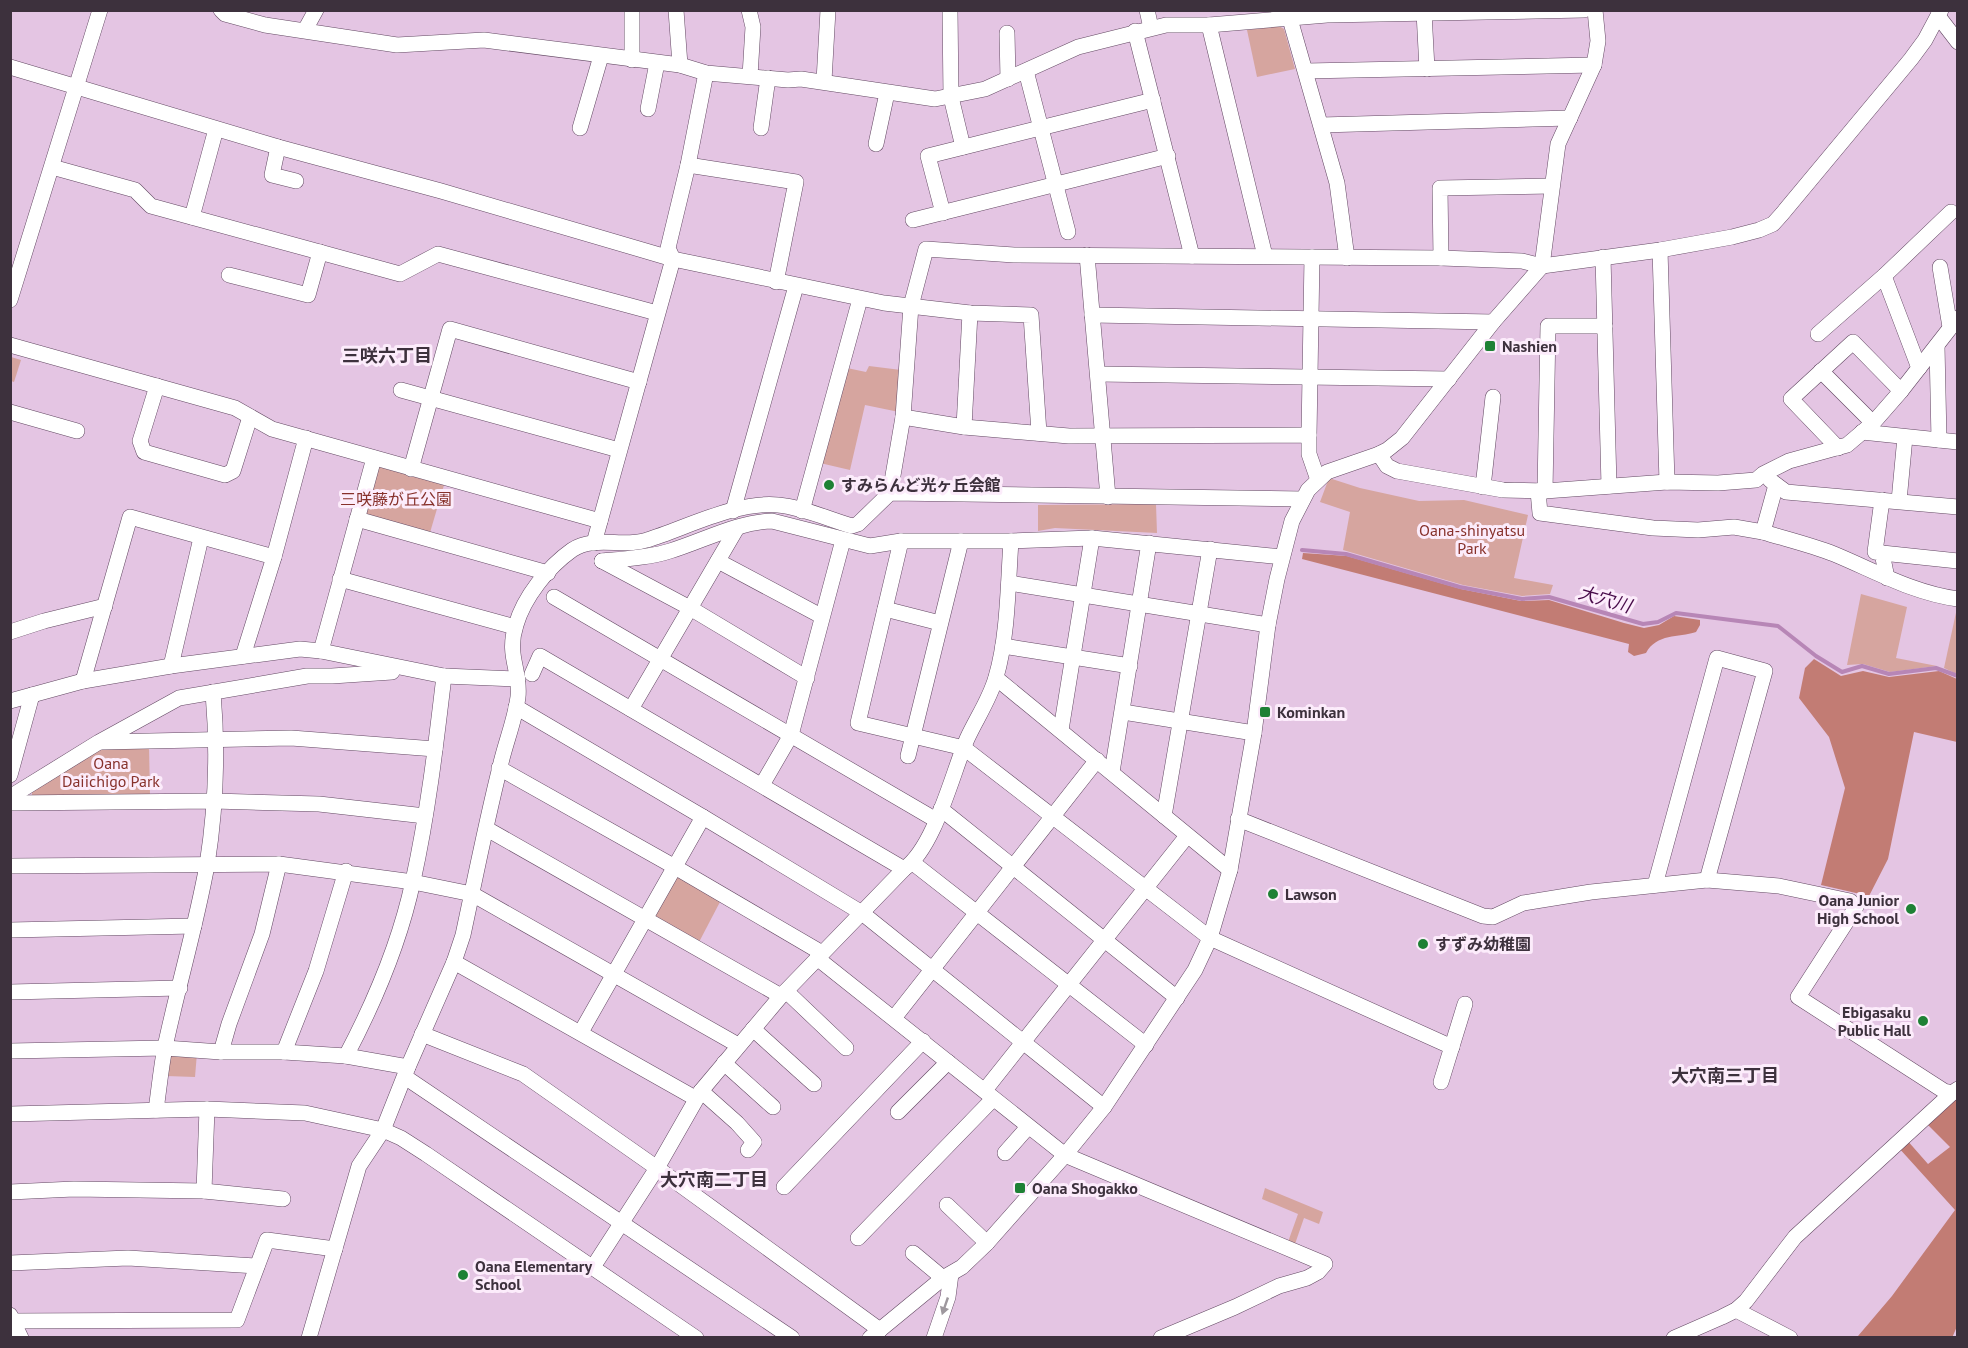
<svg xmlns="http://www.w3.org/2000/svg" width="1968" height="1348" font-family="'PT Sans','Noto Sans JP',sans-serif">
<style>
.green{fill:#d6a59f}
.forest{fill:#c27c74}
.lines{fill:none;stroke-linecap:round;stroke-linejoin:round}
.stream{stroke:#b786b6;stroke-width:4}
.minor-casing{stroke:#634963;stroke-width:16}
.minor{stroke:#fff;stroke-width:15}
.oneway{fill:#9e989e}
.poi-dot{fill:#1e8135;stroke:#fcecfb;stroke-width:2}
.labels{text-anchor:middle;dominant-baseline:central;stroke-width:6;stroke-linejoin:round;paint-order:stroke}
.poi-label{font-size:16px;font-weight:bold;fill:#3d313d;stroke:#fcecfb;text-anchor:start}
.park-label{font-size:16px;fill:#87312b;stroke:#fcecfb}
.neighbourhood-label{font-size:18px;font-weight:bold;fill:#3d313d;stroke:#fcecfb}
.water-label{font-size:18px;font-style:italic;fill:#480b4a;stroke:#fcecfb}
</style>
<rect width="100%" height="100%" fill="#e4c5e3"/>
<!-- green -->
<g class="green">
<polygon points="1279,26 1284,29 1295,69 1257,77 1247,30"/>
<polygon points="11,357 21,360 14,382 11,381"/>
<polygon points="869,366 901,370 899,412 865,405 850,470 820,463 847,368 866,372"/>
<polygon points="380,467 444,485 429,536 366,518 374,470"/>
<polygon points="1329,478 1360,488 1419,501 1464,500 1528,515 1514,578 1553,585 1550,594 1522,596 1463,585 1343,550 1350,512 1320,502"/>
<polygon points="1156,504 1157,533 1055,528 1038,531 1038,505"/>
<polygon points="1861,594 1907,607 1896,658 1937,666 1890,672 1863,664 1847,665"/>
<polygon points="1957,608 1957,674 1944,668"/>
<polygon points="103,746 149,746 150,795 32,799 32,791"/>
<polygon points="679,875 721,900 698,944 654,919 673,877"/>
<polygon points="197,1053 195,1077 166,1076 169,1056"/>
<polygon points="1265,1188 1323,1212 1319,1224 1304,1218 1295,1244 1288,1242 1298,1214 1262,1199"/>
</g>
<!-- forest -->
<g class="forest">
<path d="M 1303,553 L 1347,556 L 1461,589 L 1521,601 L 1549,600 L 1624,623 L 1644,628 L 1659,625 L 1674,616 L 1700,620 L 1700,625 L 1696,632 C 1678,638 1657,633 1646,653 L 1634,656 L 1628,652 L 1629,644 L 1302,559 Z"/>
<polygon points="1814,659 1841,676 1863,671 1889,677 1939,671 1957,679 1957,742 1914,732 1888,859 1869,896 1821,885 1845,788 1829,737 1799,698 1805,668"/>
<polygon points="1957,1095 1958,1324 1952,1338 1861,1338 1858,1336 1892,1296 1955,1210 1898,1147 1906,1139 1928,1164 1950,1147 1925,1122"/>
</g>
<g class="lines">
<!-- stream -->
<polyline class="stream" points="1302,550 1346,554 1460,587 1522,599 1549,597 1643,624 1658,622 1676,613 1778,626 1816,656 1842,672 1862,666 1889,674 1936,668 1958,676"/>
<defs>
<g id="minor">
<polyline points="221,10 225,14 265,25 397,45 484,40 680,65 706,73 788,80 801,79 935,99 985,89 1078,47 1166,25 1209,25 1327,15 1584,10"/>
<polyline points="632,10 632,60"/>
<polyline points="676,10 680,65"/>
<polyline points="749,10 753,27 750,76"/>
<polyline points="950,10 951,97 963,147"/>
<polyline points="1147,10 1151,28"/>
<polyline points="1424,12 1427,69"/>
<polyline points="1938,16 1958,42"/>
<polyline points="1290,19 1337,183 1347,258"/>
<polyline points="1209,25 1265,256"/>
<polyline points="305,30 316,10"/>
<polyline points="1135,31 1192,256"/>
<polyline points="1007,33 1008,79"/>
<polyline points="10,67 278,147 441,191 673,259 884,303 970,313 1031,315 1039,433"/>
<polyline points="1026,71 1068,232"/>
<polyline points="1306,71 1594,65"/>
<polyline points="824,81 828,10"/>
<polyline points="648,109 657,63"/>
<polyline points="1321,125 1570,118"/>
<polyline points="580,128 601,56"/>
<polyline points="761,128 768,78"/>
<polyline points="876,144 887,93"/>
<polyline points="278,147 272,175 296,181"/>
<polyline points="688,165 796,182 776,282"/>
<polyline points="52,167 135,190 151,206 400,274 438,254 657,313"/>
<polyline points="943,213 928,156 1153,100"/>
<polyline points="192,217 216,129"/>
<polyline points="913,220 1168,156"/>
<polyline points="1660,250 1667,482"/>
<polyline points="1087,255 1108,497"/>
<polyline points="1603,257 1609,486"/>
<polyline points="1441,258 1440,188 1552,186"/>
<polyline points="1940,267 1950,327"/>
<polyline points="229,275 308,295 320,252"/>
<polyline points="1884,276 1919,368"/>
<polyline points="10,300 100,10"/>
<polyline points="1092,315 1493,322"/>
<polyline points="1818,334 1884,276 1951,212"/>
<polyline points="10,345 235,408 272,429 600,521"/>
<polyline points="1937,346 1939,440"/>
<polyline points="1821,371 1873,423"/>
<polyline points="1098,374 1449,379"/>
<polyline points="157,386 140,441 144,452 225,475 233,471 250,417"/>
<polyline points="401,390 619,450"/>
<polyline points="10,412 77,431"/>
<polyline points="903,417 964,427 1069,436 1309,435 1309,454 1318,480"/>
<polyline points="964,427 970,313"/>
<polyline points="1862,432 1958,442"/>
<polyline points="1309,435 1312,257"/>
<polyline points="1838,448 1791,399 1853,342 1901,391"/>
<polyline points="1379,454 1387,466 1397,471 1503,490 1545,491 1667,482 1718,483 1756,480 1763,474 1789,461 1847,445 1873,423 1901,391 1958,318"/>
<polyline points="411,469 450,329 639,382"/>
<polyline points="1770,480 1786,492 1958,507"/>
<path d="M 1776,485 L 1763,532 C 1786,539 1811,545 1834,554 C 1875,571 1913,593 1958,599"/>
<polyline points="1483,487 1493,397"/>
<polyline points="1538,491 1540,513 1653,528 1698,530 1734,527 1763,532"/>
<polyline points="1545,491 1548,326 1605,326"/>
<polyline points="890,493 903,417 911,306 926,249 1014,255 1441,258 1522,261 1542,266 1660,250 1732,237 1759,230 1773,224 1782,214 1911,59 1925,40 1941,10"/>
<polyline points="1882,500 1875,552 1882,553 1887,578"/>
<polyline points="1899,501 1905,437"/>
<polyline points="733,511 796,286"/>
<polyline points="802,511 860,299"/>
<polyline points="357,519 548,573"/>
<polyline points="901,541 858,723 964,748 1210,938 1452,1047"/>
<polyline points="594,543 673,259 668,248 688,165 706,73"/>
<polyline points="1882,553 1958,561"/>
<path d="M 602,561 C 624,559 648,558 670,551 C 703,541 737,522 772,521 L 870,546 L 901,541 L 1011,541 L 1092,538 L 1282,557"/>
<polyline points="602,561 690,608 807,678"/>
<polyline points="718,561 821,616"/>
<polyline points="340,579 515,627"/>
<polyline points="1009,583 1268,625"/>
<polyline points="554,597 936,820"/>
<polyline points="885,609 940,623"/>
<polyline points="10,632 44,621 105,606"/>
<polyline points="1003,646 1130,666"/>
<polyline points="321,651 374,458"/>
<polyline points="243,656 274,557 306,438"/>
<polyline points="171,666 201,538"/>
<polyline points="532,674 540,656 904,869"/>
<polyline points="996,678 1230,870"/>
<polyline points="83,681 130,517 274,557"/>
<polyline points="10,701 83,681 171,666 300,649 321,651 444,676 518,679"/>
<polyline points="516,707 703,817 862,913 1104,1107"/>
<polyline points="631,709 737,528"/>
<polyline points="1123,712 1254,733"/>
<polyline points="1061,730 1092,538"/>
<polyline points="102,742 291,738 435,749"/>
<polyline points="908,756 961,541"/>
<polyline points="499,768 675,867 822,953"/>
<polyline points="1112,772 1149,543"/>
<polyline points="10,775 32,695"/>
<polyline points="762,785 791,735 843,540"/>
<polyline points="10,797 99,742 179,698 307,676 332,676 392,672"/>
<polyline points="10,803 214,801 319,804 425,816"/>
<polyline points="941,809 1177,998"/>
<polyline points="1164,816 1210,549"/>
<polyline points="1238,819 1483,916 1493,917 1523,903 1591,892 1707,880 1779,886 1850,901 1856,907 1798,997 1944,1091 1952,1093 1958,1089"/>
<polyline points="487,829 781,996"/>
<polyline points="913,863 1146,1045"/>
<polyline points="10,866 279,864 413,882 472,894 738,1045"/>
<polyline points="1655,885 1717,658 1765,671 1707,880"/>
<polyline points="10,930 194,926"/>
<polyline points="817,958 1065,1155 1325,1264 1318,1272 1307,1278 1279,1286 1235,1307 1161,1338"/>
<polyline points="454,962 695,1098"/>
<polyline points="786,991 846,1048"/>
<polyline points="10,992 180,988"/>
<polyline points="894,1018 1097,760"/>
<polyline points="753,1029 814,1084"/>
<polyline points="581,1032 703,817"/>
<polyline points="422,1034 523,1074 657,1168 880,1330"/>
<polyline points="10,1051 165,1048 221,1052 284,1052 346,1056 408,1067"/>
<polyline points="221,1052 229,1024 262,934 279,864"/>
<polyline points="284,1052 316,971 346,871"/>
<path d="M 346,1056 C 375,1001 400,942 413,881 C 428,813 436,744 444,676"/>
<polyline points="724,1063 773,1107"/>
<polyline points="405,1077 792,1338"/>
<polyline points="1441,1082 1465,1004"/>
<polyline points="985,1090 1187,836"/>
<polyline points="701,1091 737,1123 754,1142 748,1150"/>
<path d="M 156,1110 C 159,1089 161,1068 165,1047 C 178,986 196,926 207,865 C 216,808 218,750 213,692"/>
<polyline points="898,1112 948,1062"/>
<polyline points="10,1114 207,1109 305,1113 383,1130 401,1138 426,1154 696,1338"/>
<polyline points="1005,1153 1028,1127"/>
<polyline points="784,1187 923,1041"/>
<polyline points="204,1191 207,1109"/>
<polyline points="10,1192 74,1189 204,1191 283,1199"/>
<polyline points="947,1205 987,1243"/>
<polyline points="858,1238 993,1099"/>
<polyline points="913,1253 943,1278"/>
<polyline points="10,1263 128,1258 257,1266"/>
<path d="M 593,1267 L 657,1168 L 701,1091 L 781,996 L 904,869 C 935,847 952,774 967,739 C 976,719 990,699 996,677 C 1008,637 1008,583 1011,541"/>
<polyline points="1736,1310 1790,1338"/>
<polyline points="10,1315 21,1338"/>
<polyline points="10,1321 237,1320 267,1240 335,1249"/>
<path d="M 309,1338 L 359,1166 L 383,1130 L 408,1067 L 454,962 L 463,935 C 475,879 486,823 500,767 C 505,744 515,720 518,697 C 521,670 506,656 516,625 C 524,597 548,567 572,550 C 594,535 623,548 647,540 C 686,528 736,501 778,505 C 802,507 828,519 852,526 L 858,524 L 890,493 L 1303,499"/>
<polyline points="870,1338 943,1278 962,1267 987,1243 1065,1155 1104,1107 1195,970 1210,938 1230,870 1254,733 1268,625 1277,579 1292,521 1308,490 1327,472 1379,454 1387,450 1402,438 1493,322 1542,266 1558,144 1594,65 1598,41 1595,10"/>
<polyline points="934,1338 948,1297 951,1274"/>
<polyline points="1674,1338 1722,1317 1736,1310 1746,1301 1795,1237 1952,1093"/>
</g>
</defs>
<!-- minor casing -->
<use href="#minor" class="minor-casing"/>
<!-- minor -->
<use href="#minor" class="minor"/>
</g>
<!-- one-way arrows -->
<defs><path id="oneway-solid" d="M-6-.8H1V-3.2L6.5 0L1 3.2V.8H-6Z" transform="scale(1.5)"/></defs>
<use class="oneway" href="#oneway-solid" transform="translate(945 1306) rotate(109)"/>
<!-- markers -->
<g class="poi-dot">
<rect x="1484" y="340" width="12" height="12" rx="3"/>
<circle cx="829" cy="485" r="6"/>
<rect x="1259" y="706" width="12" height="12" rx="3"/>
<circle cx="1273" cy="894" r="6"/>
<circle cx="1911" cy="909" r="6"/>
<circle cx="1423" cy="944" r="6"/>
<circle cx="1923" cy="1021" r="6"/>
<rect x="1014" y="1182" width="12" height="12" rx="3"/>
<circle cx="463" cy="1275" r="6"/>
</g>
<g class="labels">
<!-- poi labels -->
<g class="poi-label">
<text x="1502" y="346">Nashien</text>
<text x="841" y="485">すみらんど光ヶ丘会館</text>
<text x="1277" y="712">Kominkan</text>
<text x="1285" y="894">Lawson</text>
<text x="1899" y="900" text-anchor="end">Oana Junior<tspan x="1899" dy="18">High School</tspan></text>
<text x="1435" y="944">すずみ幼稚園</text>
<text x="1911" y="1012" text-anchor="end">Ebigasaku<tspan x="1911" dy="18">Public Hall</tspan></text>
<text x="1032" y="1188">Oana Shogakko</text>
<text x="475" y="1266">Oana Elementary<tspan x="475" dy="18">School</tspan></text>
</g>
<!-- park labels -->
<g class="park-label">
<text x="396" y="499">三咲藤が丘公園</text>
<text x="1472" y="530">Oana-shinyatsu<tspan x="1472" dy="18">Park</tspan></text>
<text x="111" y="763">Oana<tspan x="111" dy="18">Daiichigo Park</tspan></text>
</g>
<!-- neighbourhood labels -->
<g class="neighbourhood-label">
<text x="387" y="355">三咲六丁目</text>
<text x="1725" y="1075">大穴南三丁目</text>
<text x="714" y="1179">大穴南二丁目</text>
</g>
<!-- water labels -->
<g class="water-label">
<text transform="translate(1605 599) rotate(16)">大穴川</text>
</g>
</g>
<!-- border -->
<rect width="1968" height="1348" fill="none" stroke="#3d313d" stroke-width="24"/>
</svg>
